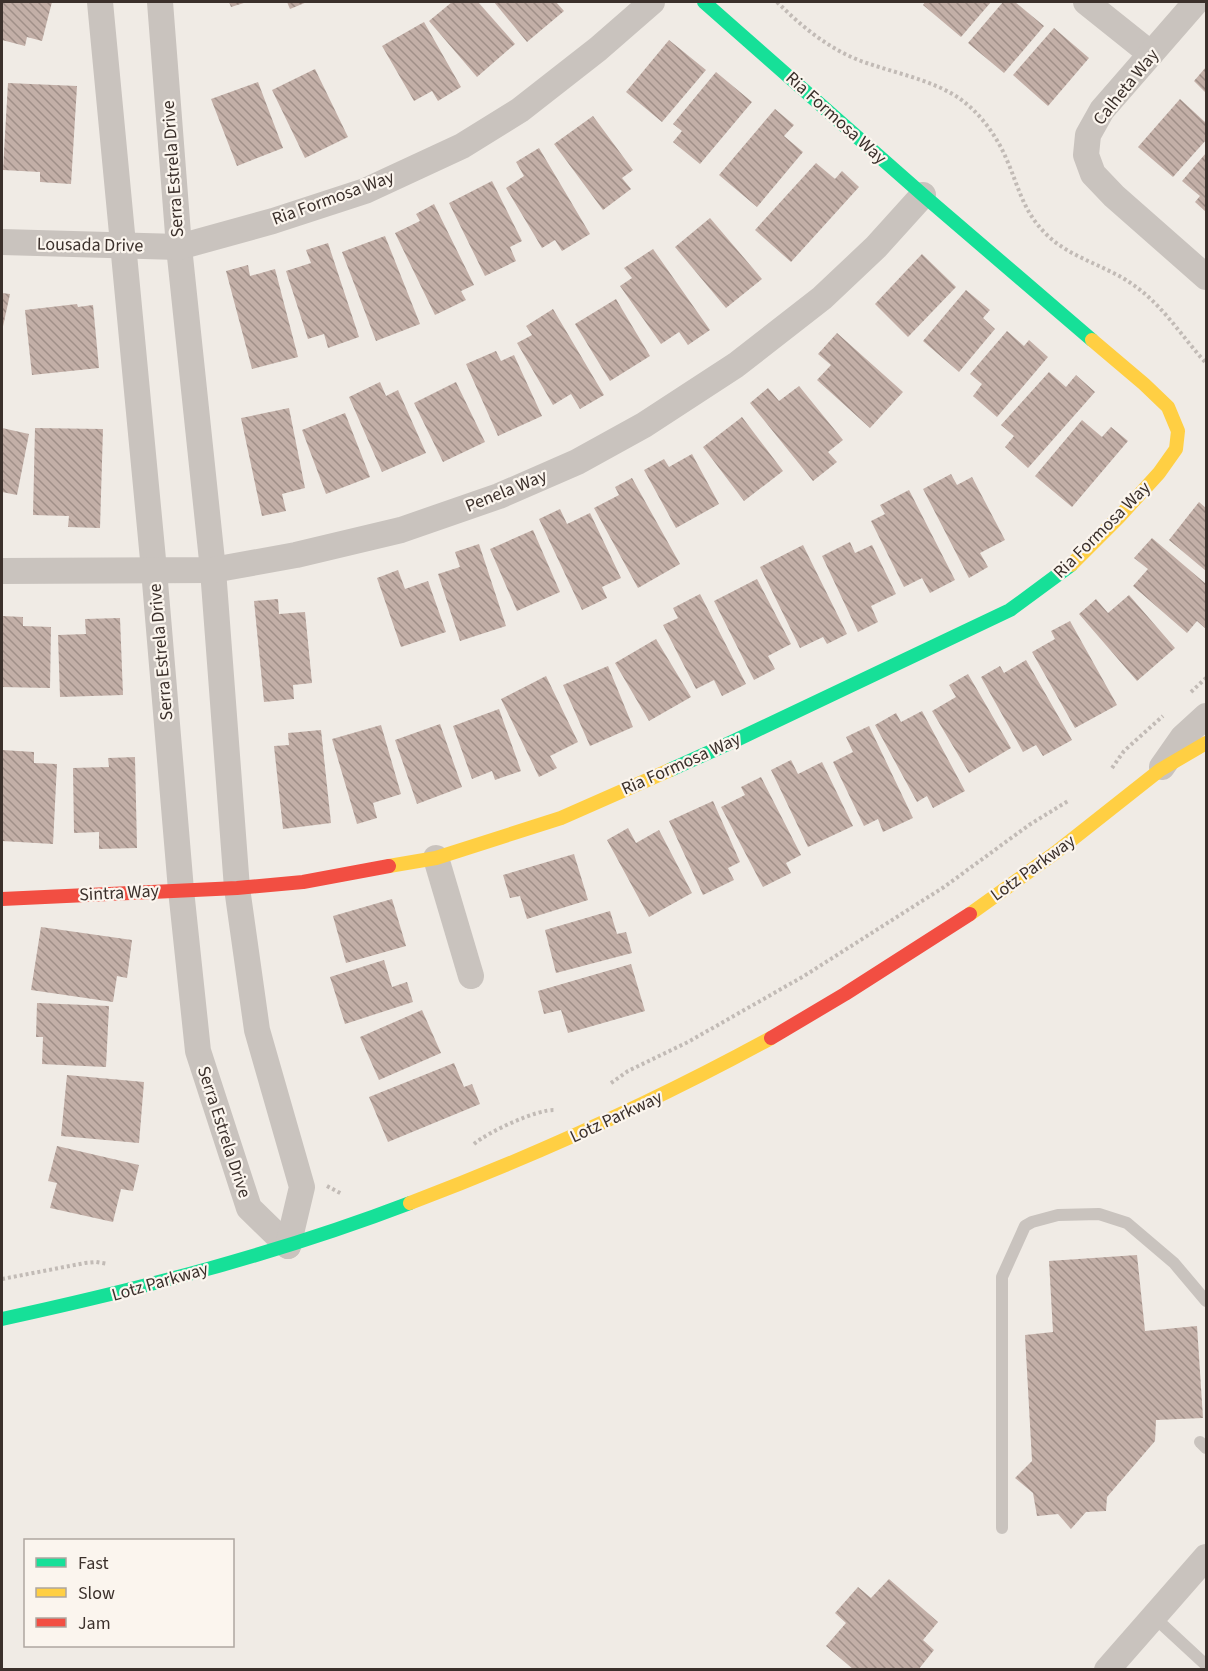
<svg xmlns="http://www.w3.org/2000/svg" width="1208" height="1671" font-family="'Source Sans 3',sans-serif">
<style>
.building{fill:url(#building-back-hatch)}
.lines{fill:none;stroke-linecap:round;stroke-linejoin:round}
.path{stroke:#c2bbb6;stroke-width:4;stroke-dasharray:3 3;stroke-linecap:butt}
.lane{stroke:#c9c3be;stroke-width:12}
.street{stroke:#c9c3be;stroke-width:26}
.fast{stroke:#16e098;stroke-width:14}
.slow{stroke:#ffcf43;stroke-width:14}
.jam{stroke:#f24e42;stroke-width:14}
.labels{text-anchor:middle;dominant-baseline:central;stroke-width:4.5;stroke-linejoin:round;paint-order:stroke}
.street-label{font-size:18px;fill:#3b302b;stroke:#fbf5ee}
</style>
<defs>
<pattern id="building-back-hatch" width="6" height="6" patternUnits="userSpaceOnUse" patternTransform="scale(1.5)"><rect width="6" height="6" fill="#c3afa7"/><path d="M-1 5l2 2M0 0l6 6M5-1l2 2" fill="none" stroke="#a08f88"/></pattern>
</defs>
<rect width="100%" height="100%" fill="#f0ebe5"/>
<!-- building -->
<g class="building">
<polygon points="2,2 52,2 42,41 27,37 25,46 2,40"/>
<polygon points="229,2 247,2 231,7"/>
<polygon points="287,2 307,2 290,9"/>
<polygon points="452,2 478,2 515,44 477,77 429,21"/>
<polygon points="494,2 556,2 564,11 527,42"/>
<polygon points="925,2 991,2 961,37 923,5"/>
<polygon points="1003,2 1015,2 1044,26 1004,73 968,43"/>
<polygon points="424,22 461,87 438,101 432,91 414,101 382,46"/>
<polygon points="1054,28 1089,58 1048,106 1013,75"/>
<polygon points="669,40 706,70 662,122 626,92"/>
<polygon points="1206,67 1206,93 1194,81"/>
<polygon points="315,69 348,137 305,158 272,90"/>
<polygon points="716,72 752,102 700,164 673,142 682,131 673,124"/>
<polygon points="258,82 283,148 237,166 211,99"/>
<polygon points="8,83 77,86 71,184 40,182 40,172 3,170"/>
<polygon points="1180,99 1206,123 1206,140 1173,177 1138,147"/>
<polygon points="775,109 794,125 784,136 803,152 757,207 719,175"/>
<polygon points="593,116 633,170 622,178 631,189 603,210 554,144"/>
<polygon points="539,148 590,234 562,251 555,240 542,248 506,188 524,176 516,162"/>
<polygon points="1206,153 1206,212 1195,202 1200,196 1182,181"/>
<polygon points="816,163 835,179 842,171 859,187 791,262 755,230"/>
<polygon points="492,181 522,241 510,247 516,261 485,276 449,203"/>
<polygon points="434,204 474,285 461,291 466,300 435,315 395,233 420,221 416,214"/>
<polygon points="710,218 762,279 726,308 675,247"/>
<polygon points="385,236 420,324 376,341 342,252"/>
<polygon points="328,243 359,337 328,348 324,334 308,339 286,271 311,263 306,250"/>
<polygon points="653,249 710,330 688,345 679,332 661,344 620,286 632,278 624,268"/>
<polygon points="922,254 956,287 908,337 875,304"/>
<polygon points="248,265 250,276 275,269 298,357 252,369 226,271"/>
<polygon points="966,290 990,310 983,318 995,329 959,372 923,341"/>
<polygon points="2,293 10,294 2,331"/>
<polygon points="616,299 650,356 610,381 575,324"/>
<polygon points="77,304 78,307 93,305 99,368 32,375 25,310"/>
<polygon points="553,309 604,395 580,409 571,394 553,405 517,343 532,335 526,326"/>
<polygon points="1007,331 1024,346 1029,340 1048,357 997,417 973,396 982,384 970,374"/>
<polygon points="837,333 903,392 870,428 817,380 831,365 818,354"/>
<polygon points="496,351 501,361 514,355 542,416 498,436 466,364"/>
<polygon points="1049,372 1066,387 1076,375 1095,392 1028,468 1005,447 1014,436 1001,425"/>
<polygon points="380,382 386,396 398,390 426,453 382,472 349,397"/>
<polygon points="456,382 485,442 443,462 414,403"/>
<polygon points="799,386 843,440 828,452 837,462 813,481 750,403 768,388 779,401"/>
<polygon points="289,408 305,488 282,494 286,511 262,516 241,418"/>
<polygon points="345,413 370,477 326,494 302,430"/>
<polygon points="742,417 783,471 744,501 703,447"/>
<polygon points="1082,420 1102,437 1111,427 1128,441 1072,507 1035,476"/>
<polygon points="2,428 29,434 17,495 2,492"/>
<polygon points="35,428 103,429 100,528 68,527 69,516 33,515"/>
<polygon points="692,454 719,504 676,528 644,470 664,459 669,467"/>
<polygon points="951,474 957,485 972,477 1005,540 980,553 988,567 969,578 923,489"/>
<polygon points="632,478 680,564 638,588 594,508 619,495 615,487"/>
<polygon points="909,490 955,580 930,593 922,578 904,587 871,521 885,514 880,505"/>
<polygon points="1199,502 1206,508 1206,571 1169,540"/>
<polygon points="560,509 567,524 590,513 621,578 602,587 607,598 582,610 539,519"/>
<polygon points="533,530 560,592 517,611 490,549"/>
<polygon points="1152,538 1206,584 1206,629 1197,621 1187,633 1133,586 1148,569 1134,558"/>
<polygon points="850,542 855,553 872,545 896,594 871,606 878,622 858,632 822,556"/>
<polygon points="479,544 506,626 460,641 438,574 460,567 455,552"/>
<polygon points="803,545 847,634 827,644 823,637 800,648 760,567"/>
<polygon points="398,570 405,589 428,581 446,632 401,647 377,578"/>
<polygon points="757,579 791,644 768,656 775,669 754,680 714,601"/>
<polygon points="700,594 746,684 722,696 714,680 696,689 663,625 678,618 673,608"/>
<polygon points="1129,595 1175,648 1137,681 1079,614 1096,599 1108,613"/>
<polygon points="278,599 279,614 305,612 312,683 293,685 294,699 264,702 254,601"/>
<polygon points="2,616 23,617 23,626 51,627 50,688 2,687"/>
<polygon points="120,618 123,695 60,697 58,635 86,634 85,619"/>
<polygon points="1070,621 1117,705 1075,728 1032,652 1055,639 1051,631"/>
<polygon points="656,639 691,697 649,721 615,663"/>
<polygon points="1026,660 1072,740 1043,756 1036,745 1023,752 981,677 1000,666 1004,673"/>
<polygon points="608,666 633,727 590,746 563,685"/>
<polygon points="968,674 1011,748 969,773 932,711 956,697 949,685"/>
<polygon points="546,676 578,742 550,756 557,768 539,777 501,699"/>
<polygon points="499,709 521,771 495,780 492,771 472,779 453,726"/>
<polygon points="922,711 965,791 933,808 927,796 917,802 875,725 896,713 901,722"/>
<polygon points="440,724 462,787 417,804 395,740"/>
<polygon points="381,725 401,794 373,803 377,818 357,824 332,739"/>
<polygon points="869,726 913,818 883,832 878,819 864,826 833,762 853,752 846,737"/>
<polygon points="321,730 331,823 283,829 274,746 289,745 288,733"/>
<polygon points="2,750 34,752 34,763 57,764 53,844 2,841"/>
<polygon points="135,757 137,848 99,849 99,832 74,833 73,768 109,767 108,758"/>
<polygon points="791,760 798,774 822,762 853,826 808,847 771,770"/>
<polygon points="761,777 801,855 786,863 791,873 763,887 721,807 745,795 741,787"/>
<polygon points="713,801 740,862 728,868 734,880 703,895 669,821"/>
<polygon points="628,828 636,843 659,830 692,893 649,917 607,840"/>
<polygon points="574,854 588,900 527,919 520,896 510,898 503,875"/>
<polygon points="392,899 406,946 346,963 333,916"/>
<polygon points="610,911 617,934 626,932 632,953 556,973 545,930"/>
<polygon points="41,927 132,940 127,978 117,976 113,1002 31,990"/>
<polygon points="384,960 392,987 407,982 413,1002 345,1024 330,977"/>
<polygon points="631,964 645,1011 568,1033 561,1010 544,1014 538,991"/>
<polygon points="37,1003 109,1006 106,1067 42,1064 43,1037 36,1037"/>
<polygon points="422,1010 441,1053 379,1080 360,1037"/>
<polygon points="454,1063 464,1087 472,1084 480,1104 388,1142 369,1097"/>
<polygon points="67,1075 144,1082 139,1143 61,1136"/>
<polygon points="57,1146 139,1165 133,1191 121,1189 113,1222 50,1208 57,1183 48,1181"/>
<polygon points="1137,1255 1145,1331 1197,1326 1203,1418 1156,1420 1155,1441 1107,1497 1106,1511 1086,1512 1071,1529 1058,1514 1037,1516 1033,1493 1015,1478 1032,1461 1025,1335 1053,1332 1049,1261"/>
<polygon points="889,1579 938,1622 923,1640 934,1650 918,1670 900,1670 899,1668 898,1670 854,1670 826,1646 846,1623 835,1613 858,1587 871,1598"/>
</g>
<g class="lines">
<!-- path -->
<g class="path">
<path d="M 777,2 C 801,26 829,49 861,61 C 894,73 930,79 959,98 C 980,113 996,135 1006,158 C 1019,187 1022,210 1046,234 C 1070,258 1105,265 1132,284 C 1163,305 1182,337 1206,363"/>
<polyline points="1191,692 1206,678"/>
<polyline points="1112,768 1124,751 1163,716"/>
<polyline points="611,1083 628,1071 688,1042 804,976 944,887 1029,825 1068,801"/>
<path d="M 474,1144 C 488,1132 537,1109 555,1110"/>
<polyline points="327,1186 342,1194"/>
<polyline points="2,1279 85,1263 96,1262 108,1264"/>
</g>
<!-- lane -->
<g class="lane">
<polyline points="1200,1442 1206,1448"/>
<polyline points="1002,1528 1002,1277 1025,1226 1032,1222 1058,1215 1099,1214 1127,1223 1174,1263 1206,1301"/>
<polyline points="1154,1617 1206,1665"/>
</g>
<!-- street -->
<g class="street">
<polyline points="100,2 154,570 181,890 198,1051 249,1208 288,1246"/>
<polyline points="160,2 179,247 213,570 237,888 257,1030 302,1187 288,1246"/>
<polyline points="1086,2 1151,54"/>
<polyline points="1196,2 1102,110 1088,135 1086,155 1093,174 1114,196 1206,277"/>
<polyline points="2,242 179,247 273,221 365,191 462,146 520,110 598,49 652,2"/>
<polyline points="2,571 213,570 296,555 401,530 499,496 577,462 644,425 736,365 822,298 876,247 923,195"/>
<polyline points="1162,767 1183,737 1206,716"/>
<polyline points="436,858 471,976"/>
<polyline points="1107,1670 1206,1557"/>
</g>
<!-- fast -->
<g class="fast">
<polyline points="704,2 923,195 1092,340"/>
<polyline points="670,770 732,742 1010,610 1071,565"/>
<path d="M 2,1319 C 140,1289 277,1254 410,1203"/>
</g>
<!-- slow -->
<g class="slow">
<polyline points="1071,565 1119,517 1159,473 1176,449 1178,431 1168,407 1144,384 1092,340"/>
<polyline points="389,866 436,858 561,818 670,770"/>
<polyline points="970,914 1055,853 1160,770 1206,743"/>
<path d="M 410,1203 C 534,1156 654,1102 771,1038"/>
</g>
<!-- jam -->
<g class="jam">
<polyline points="2,899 237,888 303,882 389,866"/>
<polyline points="771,1038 845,994 970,914"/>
</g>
</g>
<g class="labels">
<!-- street labels -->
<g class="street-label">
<text transform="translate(1126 87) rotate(-51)">Calheta Way</text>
<text transform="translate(836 118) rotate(42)">Ria Formosa Way</text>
<text transform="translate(173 169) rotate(-94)">Serra Estrela Drive</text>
<text transform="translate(333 198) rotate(-20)">Ria Formosa Way</text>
<text transform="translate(90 245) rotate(1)">Lousada Drive</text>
<text transform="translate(506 491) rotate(-22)">Penela Way</text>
<text transform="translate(1102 530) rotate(-45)">Ria Formosa Way</text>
<text transform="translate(161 652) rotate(-95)">Serra Estrela Drive</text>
<text transform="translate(681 764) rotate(-24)">Ria Formosa Way</text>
<text transform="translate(1033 868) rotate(-36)">Lotz Parkway</text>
<text transform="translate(119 893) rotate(-3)">Sintra Way</text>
<text transform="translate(616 1117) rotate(-25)">Lotz Parkway</text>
<text transform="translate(224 1132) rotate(72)">Serra Estrela Drive</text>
<text transform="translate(160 1282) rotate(-16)">Lotz Parkway</text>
</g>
</g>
<!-- border -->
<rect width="1208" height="1671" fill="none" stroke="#3b302b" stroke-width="6"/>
<!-- legend -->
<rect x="24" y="1539" width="210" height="108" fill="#fbf5ee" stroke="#aea6a0" stroke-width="1.5"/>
<rect x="36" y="1558" width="30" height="9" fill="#16e098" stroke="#aea6a0" stroke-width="1.5"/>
<text x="78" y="1569" font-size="18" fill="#3b302b">Fast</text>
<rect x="36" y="1588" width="30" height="9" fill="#ffcf43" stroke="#aea6a0" stroke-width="1.5"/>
<text x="78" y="1599" font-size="18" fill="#3b302b">Slow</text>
<rect x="36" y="1618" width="30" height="9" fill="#f24e42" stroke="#aea6a0" stroke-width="1.5"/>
<text x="78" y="1629" font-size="18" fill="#3b302b">Jam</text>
</svg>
